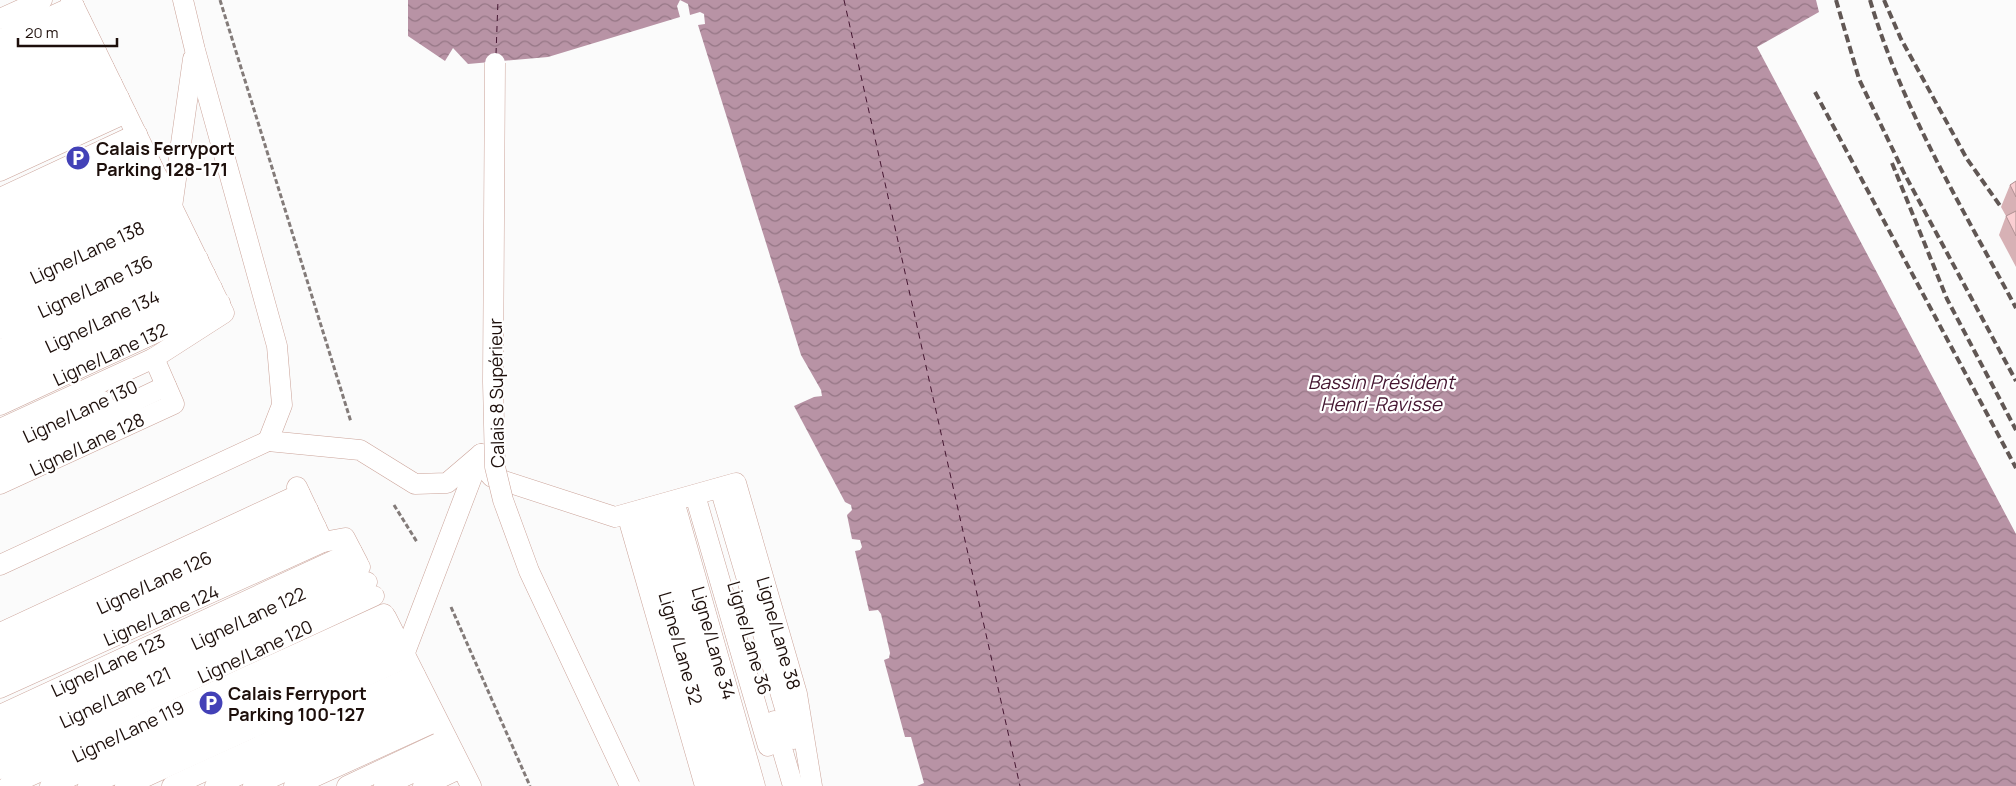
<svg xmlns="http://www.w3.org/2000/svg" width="2016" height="786" font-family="Manrope,sans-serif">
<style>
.water{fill:url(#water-waves)}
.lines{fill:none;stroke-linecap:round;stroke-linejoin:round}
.ferry{stroke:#441530;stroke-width:1;stroke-dasharray:6 5;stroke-linecap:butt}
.service-casing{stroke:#cba399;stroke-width:21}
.path{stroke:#837b79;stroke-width:3;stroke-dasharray:5 2.5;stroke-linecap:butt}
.service{stroke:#fff;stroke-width:20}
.rail{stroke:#615754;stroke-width:4;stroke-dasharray:8 4;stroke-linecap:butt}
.service-bridge-casing{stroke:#cba399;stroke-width:21;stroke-linecap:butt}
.service-bridge{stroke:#fff;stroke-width:20}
.wall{fill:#d7b1b5}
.building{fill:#faced2;stroke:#af9093}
.labels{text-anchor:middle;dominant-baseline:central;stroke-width:4.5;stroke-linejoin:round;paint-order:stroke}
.poi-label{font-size:18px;font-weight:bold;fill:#1d0f0b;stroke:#fff;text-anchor:start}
.street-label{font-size:18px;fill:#1d0f0b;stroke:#fff}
.water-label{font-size:19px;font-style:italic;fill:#441530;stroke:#fff}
</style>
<defs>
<pattern id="water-waves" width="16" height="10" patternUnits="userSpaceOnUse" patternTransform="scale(1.25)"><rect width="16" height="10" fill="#b893a5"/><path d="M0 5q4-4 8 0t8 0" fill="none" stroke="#957685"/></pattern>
</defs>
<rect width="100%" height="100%" fill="#fbfbfb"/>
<!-- water -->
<polygon class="water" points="408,0 1816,0 1819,12 1757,47 2016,534 2016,786 917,786 924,783 911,737 905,737 884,660 889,658 890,653 881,614 878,610 869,611 855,551 860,550 862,547 860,540 852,539 847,515 852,510 851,505 845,502 794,406 814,397 822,396 821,390 801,355 698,25 705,24 704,14 700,12 690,15 688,4 680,0 677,6 680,17 548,57 468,64 453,48 445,61 408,36"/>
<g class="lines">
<!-- ferry -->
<g class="ferry">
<polyline points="844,0 1020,786"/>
<polyline points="496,54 498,0"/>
</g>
<defs>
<g id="service">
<polyline points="183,0 195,50 277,346 282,405 268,441"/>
<polyline points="0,19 42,0"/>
<polyline points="0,40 74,6"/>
<polyline points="0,59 81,21"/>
<polyline points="0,77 88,35"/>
<polyline points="0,96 96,51"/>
<polyline points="0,116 104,68"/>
<polyline points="0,136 112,84"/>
<polyline points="0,153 119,98"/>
<polyline points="0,171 126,113"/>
<polyline points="0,198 137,134"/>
<polyline points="172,207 193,59"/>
<polyline points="0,215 144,150"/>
<polyline points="0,234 151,164"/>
<polyline points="0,253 158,179"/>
<polyline points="0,273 166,195"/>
<polyline points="0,292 174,212"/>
<polyline points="0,310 181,226"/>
<polyline points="0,329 189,242"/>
<polyline points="0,350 198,259"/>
<polyline points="0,368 205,274"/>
<polyline points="0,387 212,288"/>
<polyline points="0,405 220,303"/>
<polyline points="0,429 154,358"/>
<polyline points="0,448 103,401"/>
<polyline points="481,454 485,469 492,477 615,517 736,483 797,694 812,786"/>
<polyline points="0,465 166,386"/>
<polyline points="0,484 174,404 154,358 224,313 71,0"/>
<polyline points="297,487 323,542 345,538 358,563"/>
<polyline points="720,488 794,739"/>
<polyline points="695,495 768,746"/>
<polyline points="674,501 755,786"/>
<polyline points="656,506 737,786"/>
<polyline points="641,510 720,786"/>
<polyline points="627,514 705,786"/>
<polyline points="0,565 268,441 360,450 415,484 447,483 481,454"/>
<polyline points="386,617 471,786"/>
<polyline points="0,633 300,494"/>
<polyline points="0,653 308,510"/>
<polyline points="404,655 480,456"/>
<polyline points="0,671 316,527"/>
<polyline points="0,688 323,542"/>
<polyline points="0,715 352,552"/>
<polyline points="774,721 793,786"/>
<polyline points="0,732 360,567"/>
<polyline points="0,750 367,582"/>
<polyline points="0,769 374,596"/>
<polyline points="8,786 384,614"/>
<polyline points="50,786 391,629"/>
<polyline points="88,786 399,644"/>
<polyline points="125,786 406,658"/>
<polyline points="172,786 415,675"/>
<polyline points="215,786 422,690"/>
<polyline points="253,786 429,705"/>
<polyline points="294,786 437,721"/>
<polyline points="347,786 447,739"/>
<polyline points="384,786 454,753"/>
<polyline points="423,786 461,768"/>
</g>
</defs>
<!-- service casing -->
<use href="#service" class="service-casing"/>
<!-- path -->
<g class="path">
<polyline points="220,0 351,422"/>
<polyline points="394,505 417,542"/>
<polyline points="451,607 530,786"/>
</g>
<!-- service -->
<use href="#service" class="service"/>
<!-- rail -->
<g class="rail">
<polyline points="1836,0 1859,79 1904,173 2016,381"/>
<path d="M 1870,0 C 1902,109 1963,209 2016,308"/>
<polyline points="1884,0 1901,39 1967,159 2001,207"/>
<polyline points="1815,92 2016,468"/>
<polyline points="1892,163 1947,299 2016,430"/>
</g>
<defs>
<polyline id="service-bridge" points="495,63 493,382 495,467 503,500 529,571 630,786"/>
</defs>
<!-- service-bridge casing -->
<use href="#service-bridge" class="service-bridge-casing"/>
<!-- service-bridge -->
<use href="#service-bridge" class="service-bridge"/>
</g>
<!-- wall -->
<polygon class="wall" points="2016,181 2016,267 1999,235 2006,216 2001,207 2010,185"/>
<!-- building -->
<g class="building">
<polygon points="2016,181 2016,197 2010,185"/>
<polygon points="2016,211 2016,236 2006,216"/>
</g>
<!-- icons -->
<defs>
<symbol id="parking-disc" viewBox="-11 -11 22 22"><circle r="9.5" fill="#4341b7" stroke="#fff"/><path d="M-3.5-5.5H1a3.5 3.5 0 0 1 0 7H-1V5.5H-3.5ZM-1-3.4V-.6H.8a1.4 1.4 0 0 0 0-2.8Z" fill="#fff"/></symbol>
</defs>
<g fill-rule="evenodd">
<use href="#parking-disc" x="64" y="144" width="28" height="28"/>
<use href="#parking-disc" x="197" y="689" width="28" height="28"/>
</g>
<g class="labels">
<!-- poi labels -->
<g class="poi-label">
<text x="96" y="148">Calais Ferryport<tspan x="96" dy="21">Parking 128-171</tspan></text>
<text x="228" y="693">Calais Ferryport<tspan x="228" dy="21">Parking 100-127</tspan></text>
</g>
<!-- street labels -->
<g class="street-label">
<text transform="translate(87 252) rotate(-25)">Ligne/Lane 138</text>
<text transform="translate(95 286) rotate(-25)">Ligne/Lane 136</text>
<text transform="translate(102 321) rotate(-25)">Ligne/Lane 134</text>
<text transform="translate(110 354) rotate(-25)">Ligne/Lane 132</text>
<text transform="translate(496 393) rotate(-91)">Calais 8 Supérieur</text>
<text transform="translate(80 411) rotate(-25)">Ligne/Lane 130</text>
<text transform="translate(87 444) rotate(-25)">Ligne/Lane 128</text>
<text transform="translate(154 582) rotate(-25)">Ligne/Lane 126</text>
<text transform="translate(161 615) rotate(-24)">Ligne/Lane 124</text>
<text transform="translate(248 618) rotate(-25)">Ligne/Lane 122</text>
<text transform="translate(779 633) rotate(74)">Ligne/Lane 38</text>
<text transform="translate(750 638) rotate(74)">Ligne/Lane 36</text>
<text transform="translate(714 643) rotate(74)">Ligne/Lane 34</text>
<text transform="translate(681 648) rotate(74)">Ligne/Lane 32</text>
<text transform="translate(255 651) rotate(-25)">Ligne/Lane 120</text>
<text transform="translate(108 665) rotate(-25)">Ligne/Lane 123</text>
<text transform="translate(115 697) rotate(-25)">Ligne/Lane 121</text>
<text transform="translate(128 731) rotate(-25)">Ligne/Lane 119</text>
</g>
<!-- water labels -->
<g class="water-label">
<text x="1381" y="382">Bassin Président<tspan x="1381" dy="22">Henri-Ravisse</tspan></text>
</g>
</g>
<!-- scale -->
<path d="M18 38v8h99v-8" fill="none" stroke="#1d0f0b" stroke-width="2.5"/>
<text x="25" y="38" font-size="15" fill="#1d0f0b" stroke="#ffffff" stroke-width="4" paint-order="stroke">20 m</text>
</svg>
